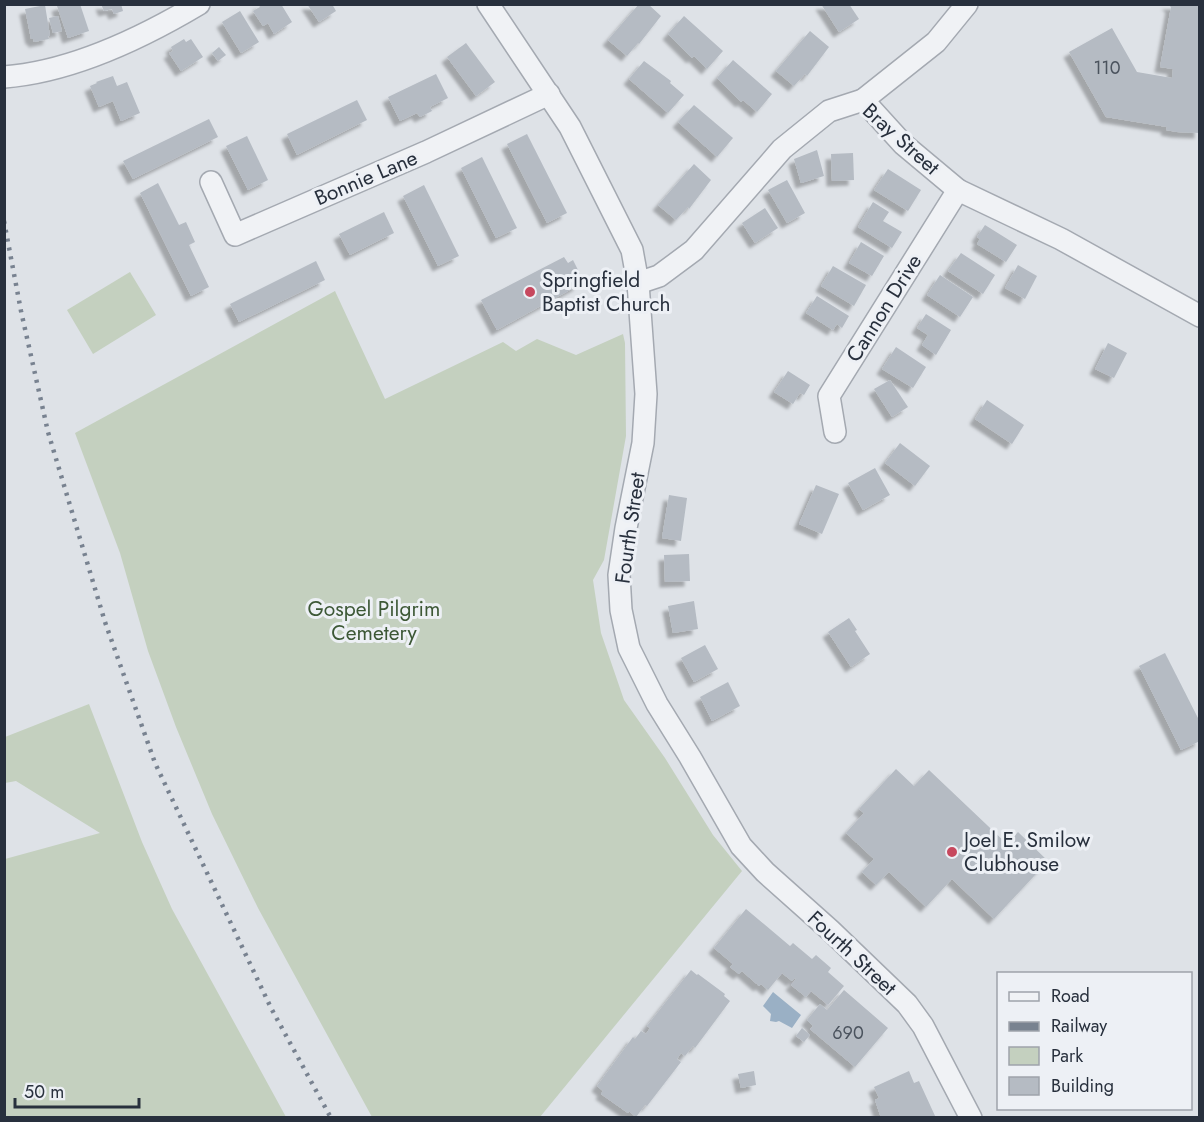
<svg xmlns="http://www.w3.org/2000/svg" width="1204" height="1122" font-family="Jost,sans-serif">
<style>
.green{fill:#c4d0bf}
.water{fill:#9ab0c5}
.building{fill:#b5bbc3;filter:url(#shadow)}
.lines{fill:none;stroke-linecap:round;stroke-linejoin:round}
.minor-casing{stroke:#a4a9b1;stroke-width:24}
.minor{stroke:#f0f2f5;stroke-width:21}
.rail{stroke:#788290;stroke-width:4.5;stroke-dasharray:3 6;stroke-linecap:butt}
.poi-dot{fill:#c7485e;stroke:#edf0f5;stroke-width:2}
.labels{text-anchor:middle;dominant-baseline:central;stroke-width:6;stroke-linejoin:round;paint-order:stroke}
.number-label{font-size:18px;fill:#4b535e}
.street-label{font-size:21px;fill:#28303d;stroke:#edf0f5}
.poi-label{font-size:21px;fill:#28303d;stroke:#edf0f5;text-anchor:start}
.park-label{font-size:21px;fill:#3d5836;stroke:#edf0f5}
</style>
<defs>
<filter id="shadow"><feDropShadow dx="-5.5" dy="5.5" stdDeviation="1.5" flood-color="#0004"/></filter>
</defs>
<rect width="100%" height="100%" fill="#dee2e7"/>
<!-- green -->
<g class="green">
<polygon points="130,272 156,315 93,354 67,310"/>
<polygon points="335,291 385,399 503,342 516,351 537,339 576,355 623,334 625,343 626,436 604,560 593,580 601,633 624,700 665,758 713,835 742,871 540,1117 372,1117 258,908 212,814 176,727 148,651 120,553 75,433"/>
<polygon points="89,704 142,842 172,909 286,1117 5,1117 5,859 100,833 16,781 5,783 5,737"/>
</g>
<!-- water -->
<polygon class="water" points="773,992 801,1015 792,1028 779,1021 776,1022 770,1021 771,1014 763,1006"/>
<!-- building -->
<g class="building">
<polygon points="63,4 80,4 89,31 68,38 57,6"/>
<polygon points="101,4 121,4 123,11 114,14 112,9 104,11"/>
<polygon points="258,4 281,4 292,22 274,34 268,23 263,26 253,11 260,7"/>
<polygon points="307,4 332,4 336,11 319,22"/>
<polygon points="639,4 648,4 661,16 639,44 638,43 627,56 608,40"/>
<polygon points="821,4 849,4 859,19 839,32"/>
<polygon points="1167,4 1200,4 1200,75 1198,83 1200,83 1200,133 1177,132 1166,130 1167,127 1106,117 1069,52 1112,28 1137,72 1172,78 1173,69 1160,67 1171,7"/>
<polygon points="45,5 50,36 48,36 49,39 34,42 33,39 31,39 25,9"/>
<polygon points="240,11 259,42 241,53 222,22"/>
<polygon points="58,16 62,31 53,33 49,18"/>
<polygon points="684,16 723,51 707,69 694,56 692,58 668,34"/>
<polygon points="810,31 829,47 807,76 805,74 794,86 776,71"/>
<polygon points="184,39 186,42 191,39 203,57 181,71 169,53 173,51 171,47"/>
<polygon points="466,43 495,82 476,96 447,57"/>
<polygon points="219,47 226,55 218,61 212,53"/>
<polygon points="733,60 772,94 757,112 743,100 741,102 717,78"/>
<polygon points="644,61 671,81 670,83 684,95 668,113 629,79"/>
<polygon points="436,74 448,98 430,107 432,111 420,117 417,113 400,121 388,97"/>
<polygon points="113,76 117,86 127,82 140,113 121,121 113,101 99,107 90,86 97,83 96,82"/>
<polygon points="357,100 367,120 297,155 287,134"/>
<polygon points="694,105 733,138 717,157 678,122"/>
<polygon points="209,119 218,137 133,179 123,161"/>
<polygon points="527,134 567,213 547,223 507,144"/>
<polygon points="247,136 268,180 248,190 226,146"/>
<polygon points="817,150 824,176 801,183 794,159"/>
<polygon points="853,153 854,180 832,181 831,154"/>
<polygon points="482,157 517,228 496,238 461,168"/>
<polygon points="694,164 711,180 689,209 688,207 676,220 658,205"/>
<polygon points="888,169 921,190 908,211 874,190"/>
<polygon points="787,180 805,213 787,223 768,190"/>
<polygon points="158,183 179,225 186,222 195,242 189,245 209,287 191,296 140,193"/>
<polygon points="424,185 459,256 438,266 403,196"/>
<polygon points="873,202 889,212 883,221 902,232 892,248 858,227"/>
<polygon points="765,208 778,228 755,243 742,223"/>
<polygon points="384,212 394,233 350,255 339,234"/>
<polygon points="985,225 1017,245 1006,262 977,244 980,239 977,237"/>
<polygon points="861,242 884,256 872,276 849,263"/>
<polygon points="961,253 995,275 983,294 948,271"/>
<polygon points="564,257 568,263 573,260 581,276 576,278 579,285 497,330 481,300"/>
<polygon points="316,261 325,280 239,322 230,304"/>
<polygon points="1018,265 1037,276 1025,299 1005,288"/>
<polygon points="833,266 866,285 854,306 821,286"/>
<polygon points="940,275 973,297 960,317 927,295"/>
<polygon points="817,296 849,316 842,328 837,324 833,330 806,313"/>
<polygon points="926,314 951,330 936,355 922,345 928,335 917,328"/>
<polygon points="1108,343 1127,353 1114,378 1095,369"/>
<polygon points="896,347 926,367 913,388 882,369"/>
<polygon points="788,371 810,385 804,395 800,393 793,404 774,392"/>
<polygon points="890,380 908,407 892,417 874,389"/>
<polygon points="987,400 1024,425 1012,444 975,419"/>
<polygon points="900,443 930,466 915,486 885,463"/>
<polygon points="875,468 890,495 863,510 848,483"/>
<polygon points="816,485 839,494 822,534 799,524"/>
<polygon points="669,495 687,498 681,541 662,538"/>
<polygon points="689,554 690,581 665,582 664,555"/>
<polygon points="694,601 698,629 673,633 668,606"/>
<polygon points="849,618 857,630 855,631 870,654 851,667 828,632"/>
<polygon points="705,645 718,669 694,682 681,658"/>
<polygon points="1165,653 1200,722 1200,741 1181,750 1139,666"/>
<polygon points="728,682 740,706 712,721 700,697"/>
<polygon points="896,769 914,786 929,770 1007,844 1018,832 1048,861 994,919 952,879 926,907 889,872 876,885 862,872 874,859 846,833 864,813 859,809"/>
<polygon points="746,909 790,946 793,943 812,959 816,955 831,968 828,972 844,986 828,1005 811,991 806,997 791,985 796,979 795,978 792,981 782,973 768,990 761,984 759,986 742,971 739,974 730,967 733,964 714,948"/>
<polygon points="691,970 697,975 698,974 725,994 724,996 730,1001 695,1048 693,1046 685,1056 681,1053 677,1059 681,1062 647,1106 645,1105 636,1117 629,1111 628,1113 601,1094 603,1091 597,1086 633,1037 635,1039 641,1031 646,1034 650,1028 647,1026"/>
<polygon points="844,990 888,1028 855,1067 810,1029 813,1026 807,1020 820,1004 827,1010"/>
<polygon points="802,1028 810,1035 804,1042 796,1036"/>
<polygon points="754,1071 756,1085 741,1088 738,1074"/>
<polygon points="909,1071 914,1083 919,1081 936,1118 881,1118 875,1100 879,1098 874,1087"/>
</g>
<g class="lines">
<defs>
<g id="minor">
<polyline points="488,4 570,127 632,250 638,283 646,394 643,443 626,528 619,575 621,610 629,648 657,704 690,757 741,846 765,872 830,930 907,1004 923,1026 971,1118"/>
<path d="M 4,77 C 71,72 142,38 199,4"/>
<polyline points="863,100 936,42 967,4"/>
<polyline points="211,182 235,235 426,152 549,94"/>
<polyline points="638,283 659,276 694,250 782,149 829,111 863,100 903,144 958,190 1061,239 1200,316"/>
<polyline points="835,432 829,396 958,190"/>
</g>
</defs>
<!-- minor casing -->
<use href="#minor" class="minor-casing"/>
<!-- minor -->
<use href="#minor" class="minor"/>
<!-- rail -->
<polyline class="rail" points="4,221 21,311 48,432 105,622 155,763 271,1008 331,1118"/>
</g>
<!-- markers -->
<g class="poi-dot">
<circle cx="530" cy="292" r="6"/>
<circle cx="952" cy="852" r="6"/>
</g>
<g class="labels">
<!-- number labels -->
<g class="number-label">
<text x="1107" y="68">110</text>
<text x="848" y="1033">690</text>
</g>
<!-- street labels -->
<g class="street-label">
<text transform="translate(901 139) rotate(42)">Bray Street</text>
<text transform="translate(366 178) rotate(-23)">Bonnie Lane</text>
<text transform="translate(884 308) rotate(-58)">Cannon Drive</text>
<text transform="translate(630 528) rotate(-82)">Fourth Street</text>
<text transform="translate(852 953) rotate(43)">Fourth Street</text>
</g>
<!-- poi labels -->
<g class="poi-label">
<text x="542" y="280">Springfield<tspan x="542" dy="24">Baptist Church</tspan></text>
<text x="964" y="840">Joel E. Smilow<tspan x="964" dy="24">Clubhouse</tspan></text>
</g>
<!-- park labels -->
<g class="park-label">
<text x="374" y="609">Gospel Pilgrim<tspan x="374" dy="24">Cemetery</tspan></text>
</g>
</g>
<!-- border -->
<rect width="1204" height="1122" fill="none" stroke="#28303d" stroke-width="12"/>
<!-- legend -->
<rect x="997" y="972" width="195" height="138" fill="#edf0f5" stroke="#9ea3ab" stroke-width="1.5"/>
<rect x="1009" y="992" width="30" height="9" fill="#f0f2f5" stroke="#9ea3ab" stroke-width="1.5"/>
<text x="1051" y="1002" font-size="18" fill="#28303d">Road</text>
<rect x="1009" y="1022" width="30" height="9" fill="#788290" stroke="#9ea3ab" stroke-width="1.5"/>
<text x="1051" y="1032" font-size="18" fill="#28303d">Railway</text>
<rect x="1009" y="1047" width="30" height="18" fill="#c4d0bf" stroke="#9ea3ab" stroke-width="1.5"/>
<text x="1051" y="1062" font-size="18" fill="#28303d">Park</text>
<rect x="1009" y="1077" width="30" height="18" fill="#b5bbc3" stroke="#9ea3ab" stroke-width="1.5"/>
<text x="1051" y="1092" font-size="18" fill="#28303d">Building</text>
<!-- scale -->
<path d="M15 1098v9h124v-9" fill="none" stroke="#28303d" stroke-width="3"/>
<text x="24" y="1098" font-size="18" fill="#28303d" stroke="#edf0f5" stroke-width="4.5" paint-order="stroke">50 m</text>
</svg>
